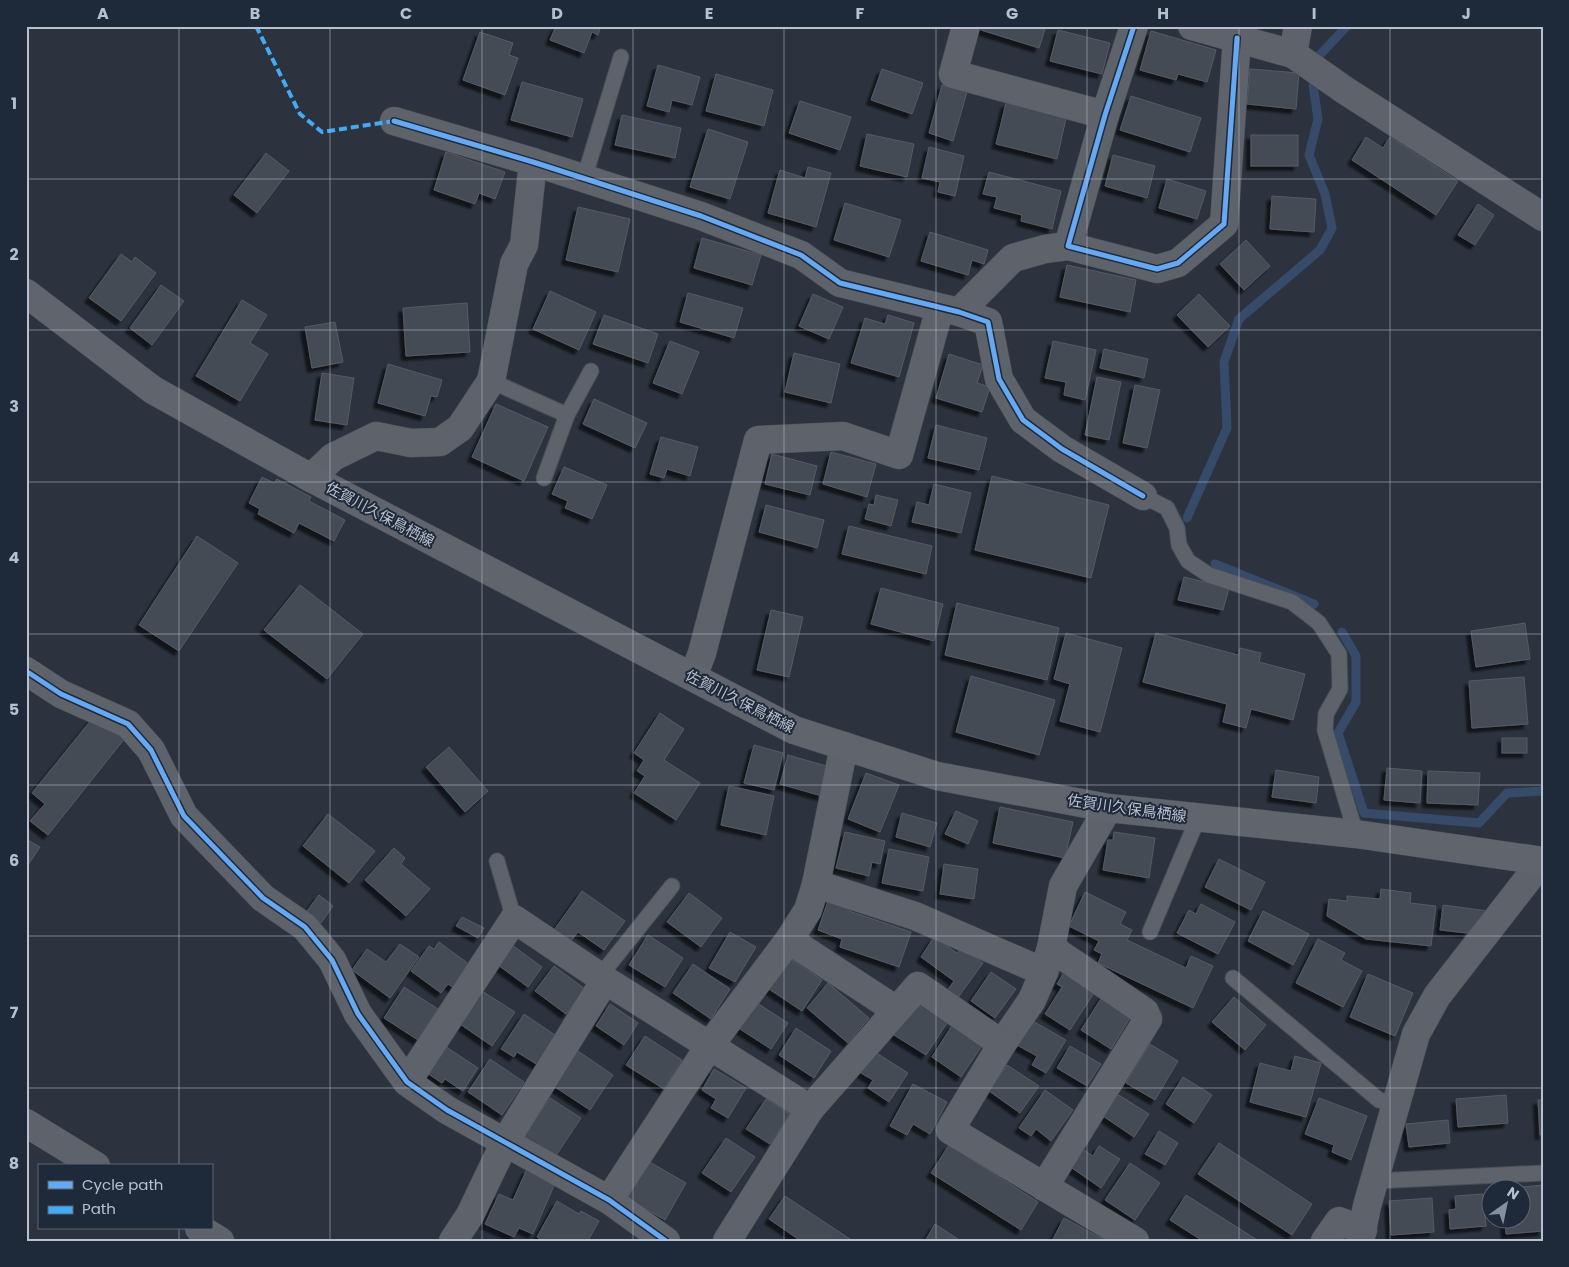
<svg xmlns="http://www.w3.org/2000/svg" width="1569" height="1267" font-family="Poppins,'Noto Sans JP',sans-serif">
<style>
.lines{fill:none;stroke-linecap:round;stroke-linejoin:round}
.stream{stroke:#364b6a;stroke-width:9}
.building{fill:#454b54;stroke:#545b65;filter:url(#shadow)}
.lane-casing{stroke:#494e56;stroke-width:17}
.street-casing{stroke:#494e56;stroke-width:29}
.primary-casing{stroke:#4a505a;stroke-width:29}
.lane{stroke:#5e626b;stroke-width:15}
.street{stroke:#5e626b;stroke-width:28}
.primary{stroke:#60656d;stroke-width:28}
.quiet{stroke:#42abf6;stroke-width:4;stroke-dasharray:8 4;stroke-linecap:butt}
.cycleway-casing{stroke:#1e293a;stroke-width:8}
.cycleway{stroke:#66a8f1;stroke-width:5}
.grid{fill:none;stroke:#b7c0ce;stroke-width:1;stroke-opacity:0.55}
.labels{text-anchor:middle;dominant-baseline:central;stroke-width:4;stroke-linejoin:round;paint-order:stroke}
.street-label{font-size:15px;fill:#b7c0ce;stroke:#1e293a}
.neatline{fill:none;stroke:#b7c0ce;stroke-width:2}
.grid-label{font-size:16px;text-anchor:middle;font-weight:bold;fill:#b7c0ce}
</style>
<defs>
<filter id="shadow"><feDropShadow dx="-4.5" dy="4.5" stdDeviation="1" flood-color="#0009"/></filter>
</defs>
<rect width="100%" height="100%" fill="#2c333e"/>
<g class="lines">
<!-- stream -->
<g class="stream">
<polyline points="1316,59 1347,26"/>
<polyline points="1187,518 1227,428 1224,362 1239,319 1320,250 1332,228 1325,194 1309,155 1318,119 1313,85"/>
<polyline points="1215,564 1314,604"/>
<polyline points="1342,632 1356,656 1356,702 1338,733 1364,813 1479,823 1507,793 1543,791"/>
</g>
</g>
<!-- building -->
<g class="building">
<polygon points="556,26 601,26 598,35 592,32 584,53 550,40"/>
<polygon points="982,26 1046,26 1039,48 981,30"/>
<polygon points="1058,30 1110,43 1102,74 1050,61"/>
<polygon points="1151,31 1216,50 1207,82 1178,74 1176,80 1140,70"/>
<polygon points="480,32 513,43 509,55 518,58 505,95 463,80"/>
<polygon points="658,65 700,77 692,105 672,100 669,112 647,106"/>
<polygon points="882,69 923,83 912,114 871,100"/>
<polygon points="1250,69 1299,73 1296,109 1247,104"/>
<polygon points="716,74 773,90 764,126 706,111"/>
<polygon points="522,82 583,99 572,137 511,120"/>
<polygon points="942,85 967,92 953,141 929,133"/>
<polygon points="1131,96 1201,118 1190,152 1120,130"/>
<polygon points="800,101 851,117 840,150 789,133"/>
<polygon points="1006,103 1066,118 1057,159 996,144"/>
<polygon points="622,115 681,128 675,158 615,145"/>
<polygon points="708,129 748,142 730,199 690,187"/>
<polygon points="867,134 914,144 907,177 860,166"/>
<rect x="1251" y="135" width="47" height="31"/>
<polygon points="1366,137 1383,148 1390,137 1458,181 1436,215 1352,160"/>
<polygon points="929,147 964,156 955,196 938,192 940,182 922,178"/>
<polygon points="446,152 505,172 495,199 479,193 475,204 434,190"/>
<polygon points="266,153 289,171 257,213 234,195"/>
<polygon points="1113,155 1155,166 1147,198 1105,186"/>
<polygon points="808,167 831,173 816,227 768,213 780,170 805,178"/>
<polygon points="989,172 1061,191 1052,229 1021,221 1022,215 994,208 997,197 983,194"/>
<polygon points="1167,179 1206,191 1197,219 1159,208"/>
<polygon points="1272,196 1316,199 1314,232 1270,229"/>
<polygon points="845,203 901,220 889,257 834,240"/>
<polygon points="1478,204 1494,215 1475,245 1458,235"/>
<polygon points="578,207 630,219 618,272 566,260"/>
<polygon points="930,232 988,250 984,264 972,260 968,275 921,261"/>
<polygon points="702,238 761,255 752,285 694,268"/>
<polygon points="1246,240 1270,266 1244,290 1220,264"/>
<polygon points="121,254 132,262 135,257 156,273 121,321 89,298"/>
<polygon points="1067,265 1136,280 1130,312 1060,297"/>
<polygon points="161,285 184,301 152,345 130,328"/>
<polygon points="550,291 596,312 579,350 533,329"/>
<polygon points="688,293 743,308 734,338 680,322"/>
<polygon points="813,294 843,307 829,339 799,326"/>
<polygon points="1199,294 1230,326 1208,347 1177,315"/>
<polygon points="242,300 267,315 250,343 268,354 240,401 196,376"/>
<polygon points="467,303 470,352 406,356 403,308"/>
<polygon points="604,315 658,334 648,363 593,344"/>
<polygon points="888,315 914,323 899,377 851,363 865,318 885,324"/>
<polygon points="335,322 343,362 312,368 305,327"/>
<polygon points="670,341 699,352 682,394 653,383"/>
<polygon points="1053,341 1096,350 1085,400 1064,395 1066,382 1045,378"/>
<polygon points="1104,349 1148,359 1144,378 1100,368"/>
<polygon points="794,353 840,364 831,403 785,392"/>
<polygon points="949,354 983,365 977,383 990,387 982,412 936,398"/>
<polygon points="388,364 442,380 437,397 431,396 425,416 378,403"/>
<polygon points="322,373 354,378 347,425 315,420"/>
<polygon points="1097,377 1121,382 1109,440 1085,435"/>
<polygon points="1135,385 1160,390 1147,448 1123,443"/>
<polygon points="594,399 647,423 635,448 583,424"/>
<polygon points="496,404 548,427 524,481 472,457"/>
<polygon points="936,425 987,438 979,470 928,458"/>
<polygon points="661,437 698,447 690,476 667,469 664,478 650,474"/>
<polygon points="831,452 876,464 867,497 823,484"/>
<polygon points="772,454 817,466 810,495 765,484"/>
<polygon points="564,467 607,485 592,519 565,508 568,501 552,494"/>
<polygon points="992,476 1109,505 1091,578 975,550"/>
<polygon points="262,477 274,483 277,479 311,497 309,501 345,520 334,541 299,523 294,533 258,514 260,509 249,503"/>
<polygon points="934,484 971,493 961,533 912,522 917,502 929,505"/>
<polygon points="876,495 898,500 891,526 865,519 869,504 874,505"/>
<polygon points="766,505 824,520 817,548 759,532"/>
<polygon points="849,526 932,546 926,574 842,554"/>
<polygon points="197,536 238,563 179,651 139,625"/>
<polygon points="1184,577 1229,588 1223,610 1178,600"/>
<polygon points="300,585 363,634 327,679 264,630"/>
<polygon points="881,588 943,604 934,641 871,624"/>
<polygon points="957,603 1059,628 1047,680 945,655"/>
<polygon points="771,610 803,617 789,677 757,670"/>
<polygon points="1525,623 1530,659 1476,667 1471,631"/>
<polygon points="1066,633 1122,648 1100,732 1060,721 1070,684 1054,679"/>
<polygon points="1156,633 1238,655 1240,648 1261,653 1259,662 1305,674 1293,720 1251,709 1246,728 1223,722 1227,704 1143,682"/>
<polygon points="971,676 1055,700 1039,755 956,732"/>
<polygon points="1524,677 1528,724 1472,728 1469,681"/>
<polygon points="660,713 684,729 664,760 700,783 676,820 634,793 645,776 637,771 644,760 634,753"/>
<polygon points="96,714 126,737 48,835 30,821 45,804 32,793"/>
<rect x="1502" y="738" width="25" height="15"/>
<polygon points="754,745 783,753 774,790 744,783"/>
<polygon points="449,747 488,791 465,812 426,767"/>
<polygon points="788,755 830,767 822,796 780,784"/>
<polygon points="1387,768 1422,771 1420,803 1384,800"/>
<polygon points="1276,770 1319,777 1316,803 1272,797"/>
<polygon points="1428,771 1480,773 1478,805 1427,803"/>
<polygon points="866,773 899,785 880,832 848,819"/>
<polygon points="729,786 774,796 766,835 721,825"/>
<polygon points="1000,807 1073,822 1065,858 993,843"/>
<polygon points="956,811 978,821 968,844 945,834"/>
<polygon points="902,813 937,823 930,847 896,837"/>
<polygon points="328,814 375,851 349,883 303,846"/>
<polygon points="845,832 885,841 880,864 872,862 869,876 836,868"/>
<polygon points="1114,832 1155,838 1149,878 1103,870 1108,840 1113,840"/>
<polygon points="26,839 40,847 26,868"/>
<polygon points="394,848 405,858 401,864 430,889 406,916 365,880"/>
<polygon points="889,849 929,857 923,891 882,883"/>
<polygon points="1219,859 1265,882 1251,910 1205,887"/>
<polygon points="944,864 978,869 974,899 940,894"/>
<polygon points="1381,889 1411,893 1410,903 1436,906 1431,946 1366,939 1327,916 1329,899 1347,901 1347,896 1380,899"/>
<polygon points="582,891 625,921 604,950 578,932 570,942 554,930"/>
<polygon points="1085,892 1126,912 1120,924 1132,930 1127,940 1186,968 1191,956 1213,966 1193,1008 1098,963 1102,954 1094,950 1099,941 1069,926"/>
<polygon points="689,893 722,918 701,947 667,922"/>
<polygon points="319,895 333,906 321,923 307,911"/>
<polygon points="829,898 850,905 849,911 911,932 899,967 840,947 842,939 818,930"/>
<polygon points="1201,904 1235,922 1218,954 1177,933 1189,910 1196,914"/>
<polygon points="1443,905 1488,911 1467,933 1440,930"/>
<polygon points="1263,911 1309,934 1293,965 1248,941"/>
<polygon points="462,917 484,928 478,938 456,926"/>
<polygon points="730,932 756,947 735,982 709,968"/>
<polygon points="648,935 683,958 665,987 629,965"/>
<polygon points="934,937 957,953 961,948 983,963 957,999 946,992 954,981 921,957"/>
<polygon points="1318,939 1345,953 1341,960 1362,971 1343,1007 1296,983"/>
<polygon points="439,942 470,965 454,988 448,984 441,993 411,971 429,946 434,949"/>
<polygon points="400,944 419,957 390,998 352,970 367,949 386,962"/>
<polygon points="512,945 542,967 528,987 498,965"/>
<polygon points="786,956 822,980 802,1011 766,987"/>
<polygon points="693,964 730,989 711,1019 673,993"/>
<polygon points="554,966 585,989 566,1014 535,991"/>
<polygon points="1065,971 1096,990 1070,1030 1045,1014 1062,987 1057,984"/>
<polygon points="991,972 1016,989 995,1018 971,1001"/>
<polygon points="1368,974 1413,993 1395,1036 1350,1017"/>
<polygon points="828,983 869,1018 848,1043 807,1008"/>
<polygon points="404,987 438,1009 418,1040 384,1018"/>
<polygon points="482,991 515,1012 492,1046 460,1024"/>
<polygon points="1104,994 1133,1013 1111,1049 1081,1030"/>
<polygon points="1234,997 1266,1025 1245,1050 1212,1022"/>
<polygon points="917,1000 949,1020 926,1055 894,1035"/>
<polygon points="757,1003 788,1023 771,1049 740,1029"/>
<polygon points="610,1004 638,1023 624,1045 596,1026"/>
<polygon points="524,1014 558,1037 538,1065 517,1052 514,1057 501,1049"/>
<polygon points="1031,1020 1066,1040 1046,1073 1032,1065 1037,1056 1017,1045"/>
<polygon points="953,1024 983,1044 961,1077 932,1057"/>
<polygon points="796,1028 831,1051 814,1078 779,1055"/>
<polygon points="645,1036 682,1060 664,1089 626,1065"/>
<polygon points="1150,1044 1178,1061 1155,1100 1126,1083"/>
<polygon points="445,1046 478,1068 463,1091 445,1079 442,1083 427,1073"/>
<polygon points="1070,1046 1101,1064 1087,1086 1057,1068"/>
<polygon points="575,1049 613,1075 590,1110 552,1085"/>
<polygon points="875,1052 908,1073 889,1102 868,1088 873,1080 861,1073"/>
<polygon points="1295,1056 1321,1063 1306,1117 1250,1102 1260,1063 1291,1071"/>
<polygon points="490,1059 524,1082 502,1115 468,1092"/>
<polygon points="1007,1065 1039,1086 1020,1113 989,1091"/>
<polygon points="714,1069 746,1088 728,1118 711,1108 716,1099 702,1090"/>
<polygon points="1183,1077 1212,1095 1194,1123 1166,1104"/>
<polygon points="913,1084 947,1102 930,1134 913,1124 907,1135 890,1126"/>
<polygon points="1045,1090 1073,1110 1051,1141 1036,1129 1031,1136 1019,1128"/>
<polygon points="1117,1094 1149,1114 1134,1137 1103,1116"/>
<polygon points="1506,1095 1508,1123 1458,1127 1456,1099"/>
<polygon points="550,1098 581,1118 555,1157 524,1136"/>
<polygon points="1319,1098 1367,1116 1351,1160 1332,1152 1334,1145 1305,1134"/>
<polygon points="766,1099 790,1114 770,1144 746,1129"/>
<polygon points="1538,1100 1543,1100 1543,1135 1540,1135"/>
<polygon points="1448,1120 1450,1143 1409,1147 1406,1124"/>
<polygon points="1159,1131 1178,1143 1165,1165 1145,1154"/>
<polygon points="726,1138 755,1157 731,1192 702,1173"/>
<polygon points="1219,1143 1312,1204 1292,1235 1198,1174"/>
<polygon points="949,1145 1038,1202 1021,1230 931,1173"/>
<polygon points="1099,1146 1120,1159 1101,1188 1069,1166 1081,1148 1093,1156"/>
<polygon points="648,1161 686,1183 665,1220 627,1198"/>
<polygon points="1130,1163 1160,1183 1135,1220 1105,1200"/>
<polygon points="527,1169 556,1181 533,1234 519,1228 514,1237 485,1224 499,1194 513,1200"/>
<polygon points="1543,1185 1543,1231 1506,1234 1505,1220 1522,1220 1522,1190 1513,1190 1513,1188"/>
<polygon points="1483,1194 1486,1226 1450,1229 1449,1210 1456,1209 1455,1196"/>
<polygon points="1186,1195 1259,1241 1203,1241 1170,1220"/>
<polygon points="785,1196 853,1241 801,1241 769,1219"/>
<polygon points="1432,1198 1434,1232 1391,1235 1389,1201"/>
<polygon points="557,1201 579,1214 581,1211 599,1221 588,1241 544,1241 537,1237"/>
<polygon points="1064,1218 1106,1241 1052,1241"/>
<polygon points="935,1224 961,1241 925,1241"/>
</g>
<g class="lines">
<defs>
<g id="lane">
<polyline points="584,179 621,57"/>
<polyline points="491,381 567,415"/>
<polyline points="544,478 567,415 591,371"/>
<polyline points="1143,496 1167,508 1177,528 1179,545 1188,561 1209,575 1292,602 1319,623 1339,654 1340,689 1326,714 1325,730 1356,834"/>
<polyline points="497,861 514,919"/>
<polyline points="1150,932 1198,818"/>
<polyline points="600,976 672,886"/>
<polyline points="1233,978 1379,1100 1396,1105"/>
<polyline points="1374,1181 1543,1173"/>
</g>
<g id="street">
<polyline points="966,26 953,74 1105,115"/>
<polyline points="1134,26 1105,115 1068,246 1157,269 1178,263 1224,224 1237,38"/>
<polyline points="1192,26 1293,54"/>
<polyline points="1298,26 1293,54 1346,91 1543,217"/>
<polyline points="394,121 533,162 701,216 801,255 840,283 959,312 988,322 999,379 1023,420 1062,449 1143,496"/>
<polyline points="959,312 1013,258 1045,249 1068,246"/>
<polyline points="311,478 333,457 376,436 411,443 440,442 460,428 491,381 514,264 524,245 533,162"/>
<polyline points="26,671 61,694 128,724 151,750 184,816 263,898 305,927 332,960 358,1014 407,1082 447,1110 609,1200 666,1241"/>
<polyline points="693,677 702,653 758,440 843,436 899,455 940,308"/>
<polyline points="1108,808 1063,886 1051,948 1044,972 1032,1000 1002,1044 950,1130 1135,1241"/>
<polyline points="816,884 915,916 1044,972"/>
<polyline points="789,940 896,1010"/>
<polyline points="407,1082 514,919 605,980 810,1109"/>
<polyline points="26,1123 96,1166"/>
<polyline points="1044,1187 1148,1019 1145,1012 1051,948"/>
<polyline points="609,1200 710,1045 789,940 808,910 816,884 844,746"/>
<polyline points="199,1228 220,1241"/>
<polyline points="453,1241 470,1215 505,1142 605,980"/>
<polyline points="727,1241 810,1109 918,986 1002,1044"/>
<polyline points="1325,1241 1339,1221 1363,1230"/>
<polyline points="1360,1241 1367,1206 1416,1034 1437,996 1542,861"/>
</g>
<polyline id="primary" points="26,293 153,390 311,478 794,730 937,776 1108,808 1356,834 1543,861"/>
</defs>
<!-- lane casing -->
<use href="#lane" class="lane-casing"/>
<!-- street casing -->
<use href="#street" class="street-casing"/>
<!-- primary casing -->
<use href="#primary" class="primary-casing"/>
<!-- lane -->
<use href="#lane" class="lane"/>
<!-- street -->
<use href="#street" class="street"/>
<!-- primary -->
<use href="#primary" class="primary"/>
<!-- quiet -->
<polyline class="quiet" points="256,26 300,114 322,132 394,121"/>
<defs>
<g id="cycleway">
<polyline points="1134,26 1105,115 1068,246 1157,269 1178,263 1224,224 1237,38"/>
<polyline points="394,121 533,162 701,216 801,255 840,283 959,312 988,322 999,379 1023,420 1062,449 1143,496"/>
<polyline points="26,671 61,694 128,724 151,750 184,816 263,898 305,927 332,960 358,1014 407,1082 447,1110 609,1200 666,1241"/>
</g>
</defs>
<!-- cycleway casing -->
<use href="#cycleway" class="cycleway-casing"/>
<!-- cycleway -->
<use href="#cycleway" class="cycleway"/>
</g>
<!-- grid -->
<path class="grid" d="M 179,26 L 179,1166M 330,26 L 330,1241M 482,26 L 482,1241M 633,26 L 633,1241M 784,26 L 784,1241M 936,26 L 936,1241M 1087,26 L 1087,1241M 1239,26 L 1239,1241M 1390,26 L 1390,1241M 26,179 L 1543,179M 26,330 L 1543,330M 26,482 L 1543,482M 26,634 L 1543,634M 26,785 L 1543,785M 26,936 L 1543,936M 26,1088 L 1543,1088M 179,1228 L 179,1241"/>
<g class="labels">
<!-- street labels -->
<g class="street-label">
<text transform="translate(380 514) rotate(28)">佐賀川久保鳥栖線</text>
<text transform="translate(740 701) rotate(27)">佐賀川久保鳥栖線</text>
<text transform="translate(1127 808) rotate(8)">佐賀川久保鳥栖線</text>
</g>
</g>
<!-- border -->
<rect width="1569" height="1267" fill="none" stroke="#1e293a" stroke-width="55"/>
<!-- legend -->
<rect x="38" y="1164" width="175" height="65" fill="#1e293a" stroke="#5b6575"/>
<rect x="48" y="1181" width="25" height="8" fill="#66a8f1" stroke="#5b6575"/>
<text x="82" y="1190" font-size="15" fill="#b7c0ce">Cycle path</text>
<rect x="48" y="1206" width="25" height="8" fill="#42abf6" stroke="#5b6575"/>
<text x="82" y="1214" font-size="15" fill="#b7c0ce">Path</text>
<!-- north arrow -->
<g transform="translate(1506 1204) rotate(33)"><circle r="24" fill="#1e293a" stroke="#5b6575"/>
<path d="M0-4L9 19L0 12L-9 19Z" fill="#868f9c"/>
<text y="-8" font-size="14" font-weight="bold" text-anchor="middle" fill="#b7c0ce">N</text>
</g>
<rect x="28" y="28" width="1514" height="1212" class="neatline"/>
<g class="grid-label">
<text x="103" y="19">A</text>
<text x="255" y="19">B</text>
<text x="406" y="19">C</text>
<text x="557" y="19">D</text>
<text x="709" y="19">E</text>
<text x="860" y="19">F</text>
<text x="1012" y="19">G</text>
<text x="1163" y="19">H</text>
<text x="1314" y="19">I</text>
<text x="1466" y="19">J</text>
<text x="14" y="109">1</text>
<text x="14" y="260">2</text>
<text x="14" y="412">3</text>
<text x="14" y="563">4</text>
<text x="14" y="715">5</text>
<text x="14" y="866">6</text>
<text x="14" y="1018">7</text>
<text x="14" y="1169">8</text>
</g>
</svg>
